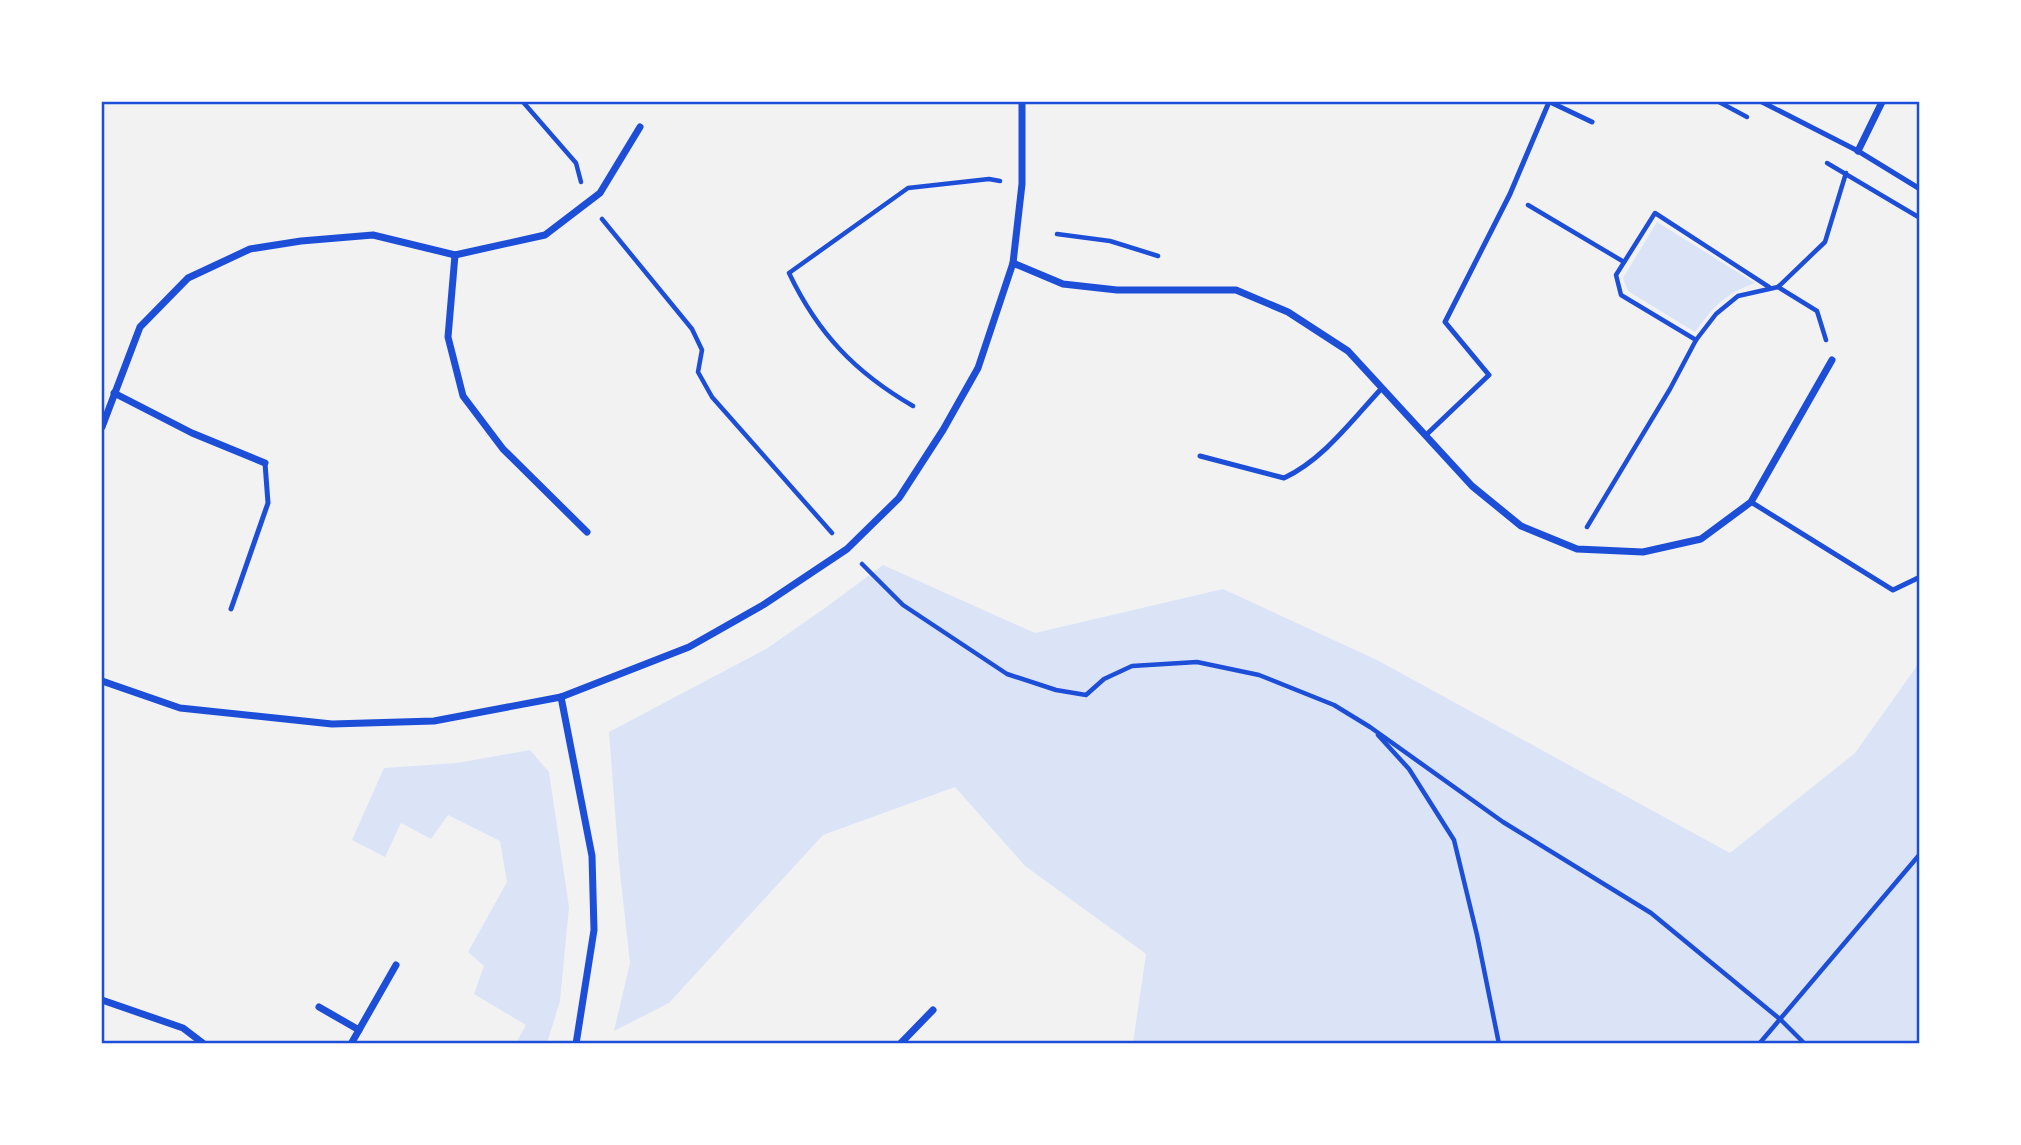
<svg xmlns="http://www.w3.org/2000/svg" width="2021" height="1145" font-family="Rubik,sans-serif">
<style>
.green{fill:#dbe4f7}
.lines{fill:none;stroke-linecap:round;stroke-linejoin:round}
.path{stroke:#1d4ed8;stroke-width:4.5}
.service{stroke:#1d4ed8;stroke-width:5}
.minor{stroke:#1d4ed8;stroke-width:7}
.neatline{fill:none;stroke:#1d4ed8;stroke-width:2.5}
</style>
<rect width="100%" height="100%" fill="#f2f2f2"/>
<!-- green -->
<g class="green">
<path d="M 1657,222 L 1755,283 C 1724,294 1713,307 1695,332 L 1628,291 L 1623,278 Z"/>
<polygon points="883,565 1035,633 1223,589 1377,660 1730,853 1855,753 1919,663 1919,1043 1133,1043 1146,954 1025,866 955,787 823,835 669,1003 614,1031 630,963 619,864 609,732 766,649 825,608"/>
<polygon points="530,750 549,772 569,907 560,1001 547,1043 516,1043 526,1025 474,994 484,966 468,952 507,882 500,841 448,815 431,839 401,823 385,857 352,840 384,768 457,763"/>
</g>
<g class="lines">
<!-- path -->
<g class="path">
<polyline points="523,102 576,163 581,182"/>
<polyline points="1719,102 1747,117"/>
<polyline points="1827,163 1920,218"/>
<polyline points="1528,205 1624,262"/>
<polyline points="602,219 692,329 702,350 698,372 712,397 832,533"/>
<polyline points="1057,234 1110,241 1158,256"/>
<polyline points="1778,287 1817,311 1826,340"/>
<polyline points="1696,340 1621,295 1616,275 1655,213 1769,287"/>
<path d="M 913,406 C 856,373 818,334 789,273 L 908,188 L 989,179 L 1000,181"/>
<polyline points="1587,527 1670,389 1696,340 1716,314 1738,296 1778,287 1825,242 1846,173"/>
<polyline points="862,564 903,605 1007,674 1056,690 1086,695 1104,679 1132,666 1197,662 1259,675 1334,705 1370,727 1503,822 1651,913 1781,1020 1805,1044"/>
<polyline points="1378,735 1409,769 1454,840 1477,935 1499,1044"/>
<polyline points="1759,1044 1920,854"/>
</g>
<!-- service -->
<g class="service">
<polyline points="1550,102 1592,122"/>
<polyline points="1762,102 1858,151 1920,189"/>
<polyline points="1426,435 1489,375 1445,322 1510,194 1549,102"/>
<path d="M 1200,456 L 1284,478 C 1324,459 1352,420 1382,388"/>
<polyline points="1751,502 1893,590 1920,577"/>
<polyline points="231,609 268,503 265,463"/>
</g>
<!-- minor -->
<g class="minor">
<polyline points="1858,151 1882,102"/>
<polyline points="455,255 448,337 463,396 503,449 587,532"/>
<polyline points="1013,263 1063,284 1117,290 1236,290 1288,312 1348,351 1472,486 1521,526 1577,549 1643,552 1701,539 1751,502 1832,360"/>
<polyline points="114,393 192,433 265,463"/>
<polyline points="102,427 140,327 188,278 250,249 301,241 373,235 455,255 545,235 600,193 640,127"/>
<polyline points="102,681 180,708 332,724 434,721 561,697 689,647 763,605 847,549 899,498 943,430 978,368 1013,263 1022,184 1022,102"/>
<polyline points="561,697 592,856 594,930 576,1044"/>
<polyline points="102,1000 183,1028 204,1044"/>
<polyline points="319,1007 359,1030"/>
<polyline points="351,1044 396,965"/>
<polyline points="900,1044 933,1010"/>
</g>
</g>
<!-- border -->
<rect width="2021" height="1145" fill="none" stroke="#ffffff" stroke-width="206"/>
<rect x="103" y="103" width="1815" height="939" class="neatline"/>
</svg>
